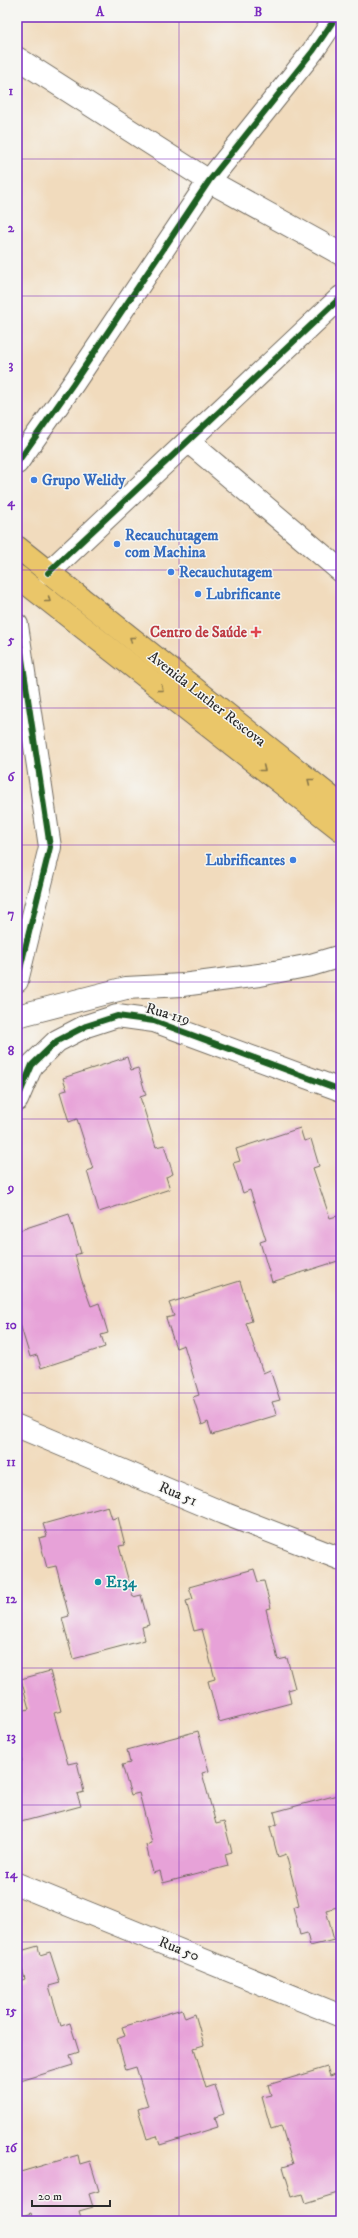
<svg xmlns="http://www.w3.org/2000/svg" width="358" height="2238" font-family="'IM FELL DW Pica',serif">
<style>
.building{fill:#e7a2d8}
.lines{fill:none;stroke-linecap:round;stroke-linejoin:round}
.minor-casing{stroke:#70695e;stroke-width:24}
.major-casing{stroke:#70695e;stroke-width:24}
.minor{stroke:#fff;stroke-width:22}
.major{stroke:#eac669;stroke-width:22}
.cycleway-casing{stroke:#f6f6f2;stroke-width:8}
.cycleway{stroke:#1b5e20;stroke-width:6}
.oneway{stroke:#8a784a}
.grid{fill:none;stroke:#7b2cbf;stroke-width:1;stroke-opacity:0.55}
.shop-dot{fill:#3f7fe0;stroke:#f6f6f2;stroke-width:1.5}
.health-dot{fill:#e0444e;stroke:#f6f6f2;stroke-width:1.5}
.culture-dot{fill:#0f9aa8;stroke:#f6f6f2;stroke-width:1.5}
.labels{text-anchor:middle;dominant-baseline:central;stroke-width:3;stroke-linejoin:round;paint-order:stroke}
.shop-label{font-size:15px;font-weight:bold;fill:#366cbe;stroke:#f6f6f2;text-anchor:start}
.health-label{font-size:15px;font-weight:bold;fill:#be3a42;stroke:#f6f6f2;text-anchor:end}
.street-label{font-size:15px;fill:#2b2b2b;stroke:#f6f6f2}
.culture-label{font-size:15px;font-weight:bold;fill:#0d838f;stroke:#f6f6f2;text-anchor:start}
.neatline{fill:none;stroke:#7b2cbf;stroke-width:1.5}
.grid-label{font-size:13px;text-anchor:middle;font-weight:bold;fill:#7b2cbf}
</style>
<rect width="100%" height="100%" fill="#f6f6f2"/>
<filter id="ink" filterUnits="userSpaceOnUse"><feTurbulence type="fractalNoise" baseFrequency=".025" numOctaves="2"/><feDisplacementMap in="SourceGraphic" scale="8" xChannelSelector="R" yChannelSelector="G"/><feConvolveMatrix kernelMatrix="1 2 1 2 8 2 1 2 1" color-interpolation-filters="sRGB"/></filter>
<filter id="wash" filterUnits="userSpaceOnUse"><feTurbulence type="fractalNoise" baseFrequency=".012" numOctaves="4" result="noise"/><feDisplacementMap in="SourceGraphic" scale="16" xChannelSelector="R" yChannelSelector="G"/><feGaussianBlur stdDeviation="0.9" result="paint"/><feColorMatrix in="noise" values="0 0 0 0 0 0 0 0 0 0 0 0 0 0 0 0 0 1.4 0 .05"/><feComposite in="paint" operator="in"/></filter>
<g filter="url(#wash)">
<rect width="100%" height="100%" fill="#f1dbbd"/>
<g id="blocks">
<!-- building -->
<g class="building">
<polygon points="127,1057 131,1070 138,1068 146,1095 140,1097 156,1147 164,1145 173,1174 166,1177 170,1189 99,1212 87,1171 93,1169 77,1119 69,1122 60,1092 67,1090 63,1078"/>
<polygon points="300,1128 304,1141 311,1139 319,1166 313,1168 330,1218 337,1216 341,1227 341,1260 272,1282 260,1242 266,1240 250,1190 243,1193 233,1163 240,1161 236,1149"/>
<polygon points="69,1214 81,1253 75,1255 81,1278 91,1306 99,1303 108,1333 101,1335 105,1347 41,1368 37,1355 30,1357 17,1314 17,1231"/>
<polygon points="240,1281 252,1321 246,1323 263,1373 270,1370 280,1400 272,1402 277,1415 212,1435 208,1422 202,1425 193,1397 199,1395 184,1345 176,1348 166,1318 174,1316 169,1303"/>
<polygon points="108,1506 112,1519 118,1517 125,1545 119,1546 133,1597 141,1595 149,1625 142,1627 145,1640 73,1659 62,1618 69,1616 56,1566 47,1568 39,1538 47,1536 43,1524"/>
<polygon points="254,1569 258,1582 264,1581 271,1608 266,1609 278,1660 287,1658 295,1688 288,1690 291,1703 219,1722 208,1681 215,1679 202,1629 194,1631 186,1601 193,1599 189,1587"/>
<polygon points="50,1671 61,1711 54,1713 68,1764 77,1762 84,1792 77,1794 81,1806 17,1823 17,1762 22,1761 17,1741 17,1712 29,1709 21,1679"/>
<polygon points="198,1731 209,1771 202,1773 216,1824 224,1822 232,1852 225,1854 228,1866 163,1883 160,1871 153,1873 146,1845 152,1843 139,1793 131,1795 122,1765 130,1763 127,1750"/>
<polygon points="341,1794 341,1906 326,1910 334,1940 310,1946 307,1933 300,1935 293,1907 299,1905 286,1854 278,1857 270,1827 277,1824 274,1812"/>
<polygon points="38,1946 40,1955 50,1952 60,1983 49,1986 61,2026 70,2023 79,2052 70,2055 73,2065 17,2082 17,1982 25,1979 17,1952"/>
<polygon points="182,2009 185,2018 195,2014 204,2045 194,2048 206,2088 215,2085 224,2114 215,2117 218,2127 160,2145 157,2136 147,2139 138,2109 148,2106 136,2067 126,2070 117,2039 125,2036 122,2027"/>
<polygon points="327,2067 330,2076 341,2072 341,2192 305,2203 302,2194 292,2197 283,2167 293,2164 281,2126 271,2129 262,2097 271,2095 268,2085"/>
<polygon points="78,2155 80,2164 90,2161 99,2191 89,2194 93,2207 79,2211 82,2221 34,2221 31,2213 22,2216 17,2202 17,2173"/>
</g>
</g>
</g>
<g filter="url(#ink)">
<use href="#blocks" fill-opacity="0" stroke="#70695e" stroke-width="1"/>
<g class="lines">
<defs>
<g id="minor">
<polyline points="17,58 209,181 341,254"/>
<polyline points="189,442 341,571"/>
<polyline points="17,463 73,384 209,181 313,51 336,17"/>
<polyline points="48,573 341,297"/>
<polyline points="17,625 50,847 17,981"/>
<polyline points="17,1016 126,988 182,985 259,975 311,965 341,956"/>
<polyline points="17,1100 32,1065 57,1041 86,1026 117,1016 154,1021 341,1090"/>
<polyline points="17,1426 223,1513 341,1559"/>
<polyline points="17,1884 341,2016"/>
</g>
<g id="major">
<polyline points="17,547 341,805"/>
<polyline points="17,576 341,830"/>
</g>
</defs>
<!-- minor casing -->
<use href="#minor" class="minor-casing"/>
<!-- major casing -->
<use href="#major" class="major-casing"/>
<!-- minor -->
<use href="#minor" class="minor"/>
<!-- major -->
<use href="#major" class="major"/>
<defs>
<g id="cycleway">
<polyline points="17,463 73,384 209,181 313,51 336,17"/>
<polyline points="48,573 341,297"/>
<polyline points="17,625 50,847 17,981"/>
<polyline points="17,1100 32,1065 57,1041 86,1026 117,1016 154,1021 341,1090"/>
</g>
</defs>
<!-- cycleway casing -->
<use href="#cycleway" class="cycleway-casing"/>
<!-- cycleway -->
<use href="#cycleway" class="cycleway"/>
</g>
<!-- one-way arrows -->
<defs><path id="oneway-chevron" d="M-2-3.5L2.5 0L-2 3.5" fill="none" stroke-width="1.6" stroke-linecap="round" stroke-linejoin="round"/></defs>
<g class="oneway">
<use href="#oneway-chevron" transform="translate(48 600) rotate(38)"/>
<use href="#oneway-chevron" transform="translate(132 639) rotate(-142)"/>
<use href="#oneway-chevron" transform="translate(161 689) rotate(38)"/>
<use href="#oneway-chevron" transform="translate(263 769) rotate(38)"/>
<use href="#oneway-chevron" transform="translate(310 781) rotate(-142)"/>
</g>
</g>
<!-- grid -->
<path class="grid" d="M 179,17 L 179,2221M 17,159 L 341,159M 17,296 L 341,296M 17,433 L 341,433M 17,570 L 341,570M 17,708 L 341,708M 17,845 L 341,845M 17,982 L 341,982M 17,1119 L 341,1119M 17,1256 L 341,1256M 17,1393 L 341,1393M 17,1530 L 341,1530M 17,1668 L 341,1668M 17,1805 L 341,1805M 17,1942 L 341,1942M 17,2079 L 341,2079"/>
<!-- markers -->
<g class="shop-dot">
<circle cx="34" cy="480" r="4"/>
<circle cx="117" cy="544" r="4"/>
<circle cx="171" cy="572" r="4"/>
<circle cx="198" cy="594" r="4"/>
<circle cx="293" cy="860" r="4"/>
</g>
<path class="health-dot" d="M254 626h4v4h4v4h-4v4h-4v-4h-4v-4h4z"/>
<circle class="culture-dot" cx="98" cy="1582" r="4"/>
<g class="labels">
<!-- shop labels -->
<g class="shop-label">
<text x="42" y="480">Grupo Welidy</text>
<text x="125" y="535">Recauchutagem<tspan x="125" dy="17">com Machina</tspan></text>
<text x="179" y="572">Recauchutagem</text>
<text x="206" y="594">Lubrificante</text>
<text x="285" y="860" text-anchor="end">Lubrificantes</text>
</g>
<!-- health labels -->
<g class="health-label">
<text x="247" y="632">Centro de Saúde</text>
</g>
<!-- street labels -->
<g class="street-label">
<text transform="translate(207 699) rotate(38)">Avenida Luther Rescova</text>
<text transform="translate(168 1014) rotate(16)">Rua 119</text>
<text transform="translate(178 1494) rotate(23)">Rua 51</text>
<text transform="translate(179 1949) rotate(22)">Rua 50</text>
</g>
<!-- culture labels -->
<g class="culture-label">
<text x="106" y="1582">E134</text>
</g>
</g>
<!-- margin -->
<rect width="358" height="2238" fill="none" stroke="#f6f6f2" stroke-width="44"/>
<!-- scale -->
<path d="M32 2200v6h78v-6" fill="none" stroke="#2b2b2b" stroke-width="2"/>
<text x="38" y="2200" font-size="12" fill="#2b2b2b" stroke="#f6f6f2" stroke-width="3" paint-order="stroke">20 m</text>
<rect x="22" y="22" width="314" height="2194" class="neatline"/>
<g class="grid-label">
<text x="100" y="16">A</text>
<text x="258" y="16">B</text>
<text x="11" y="95">1</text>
<text x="11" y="232">2</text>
<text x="11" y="369">3</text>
<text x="11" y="506">4</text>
<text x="11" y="644">5</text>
<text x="11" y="781">6</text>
<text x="11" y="918">7</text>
<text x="11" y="1055">8</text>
<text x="11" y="1192">9</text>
<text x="11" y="1329">10</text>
<text x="11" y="1466">11</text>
<text x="11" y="1603">12</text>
<text x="11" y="1741">13</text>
<text x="11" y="1878">14</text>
<text x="11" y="2015">15</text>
<text x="11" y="2152">16</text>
</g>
</svg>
